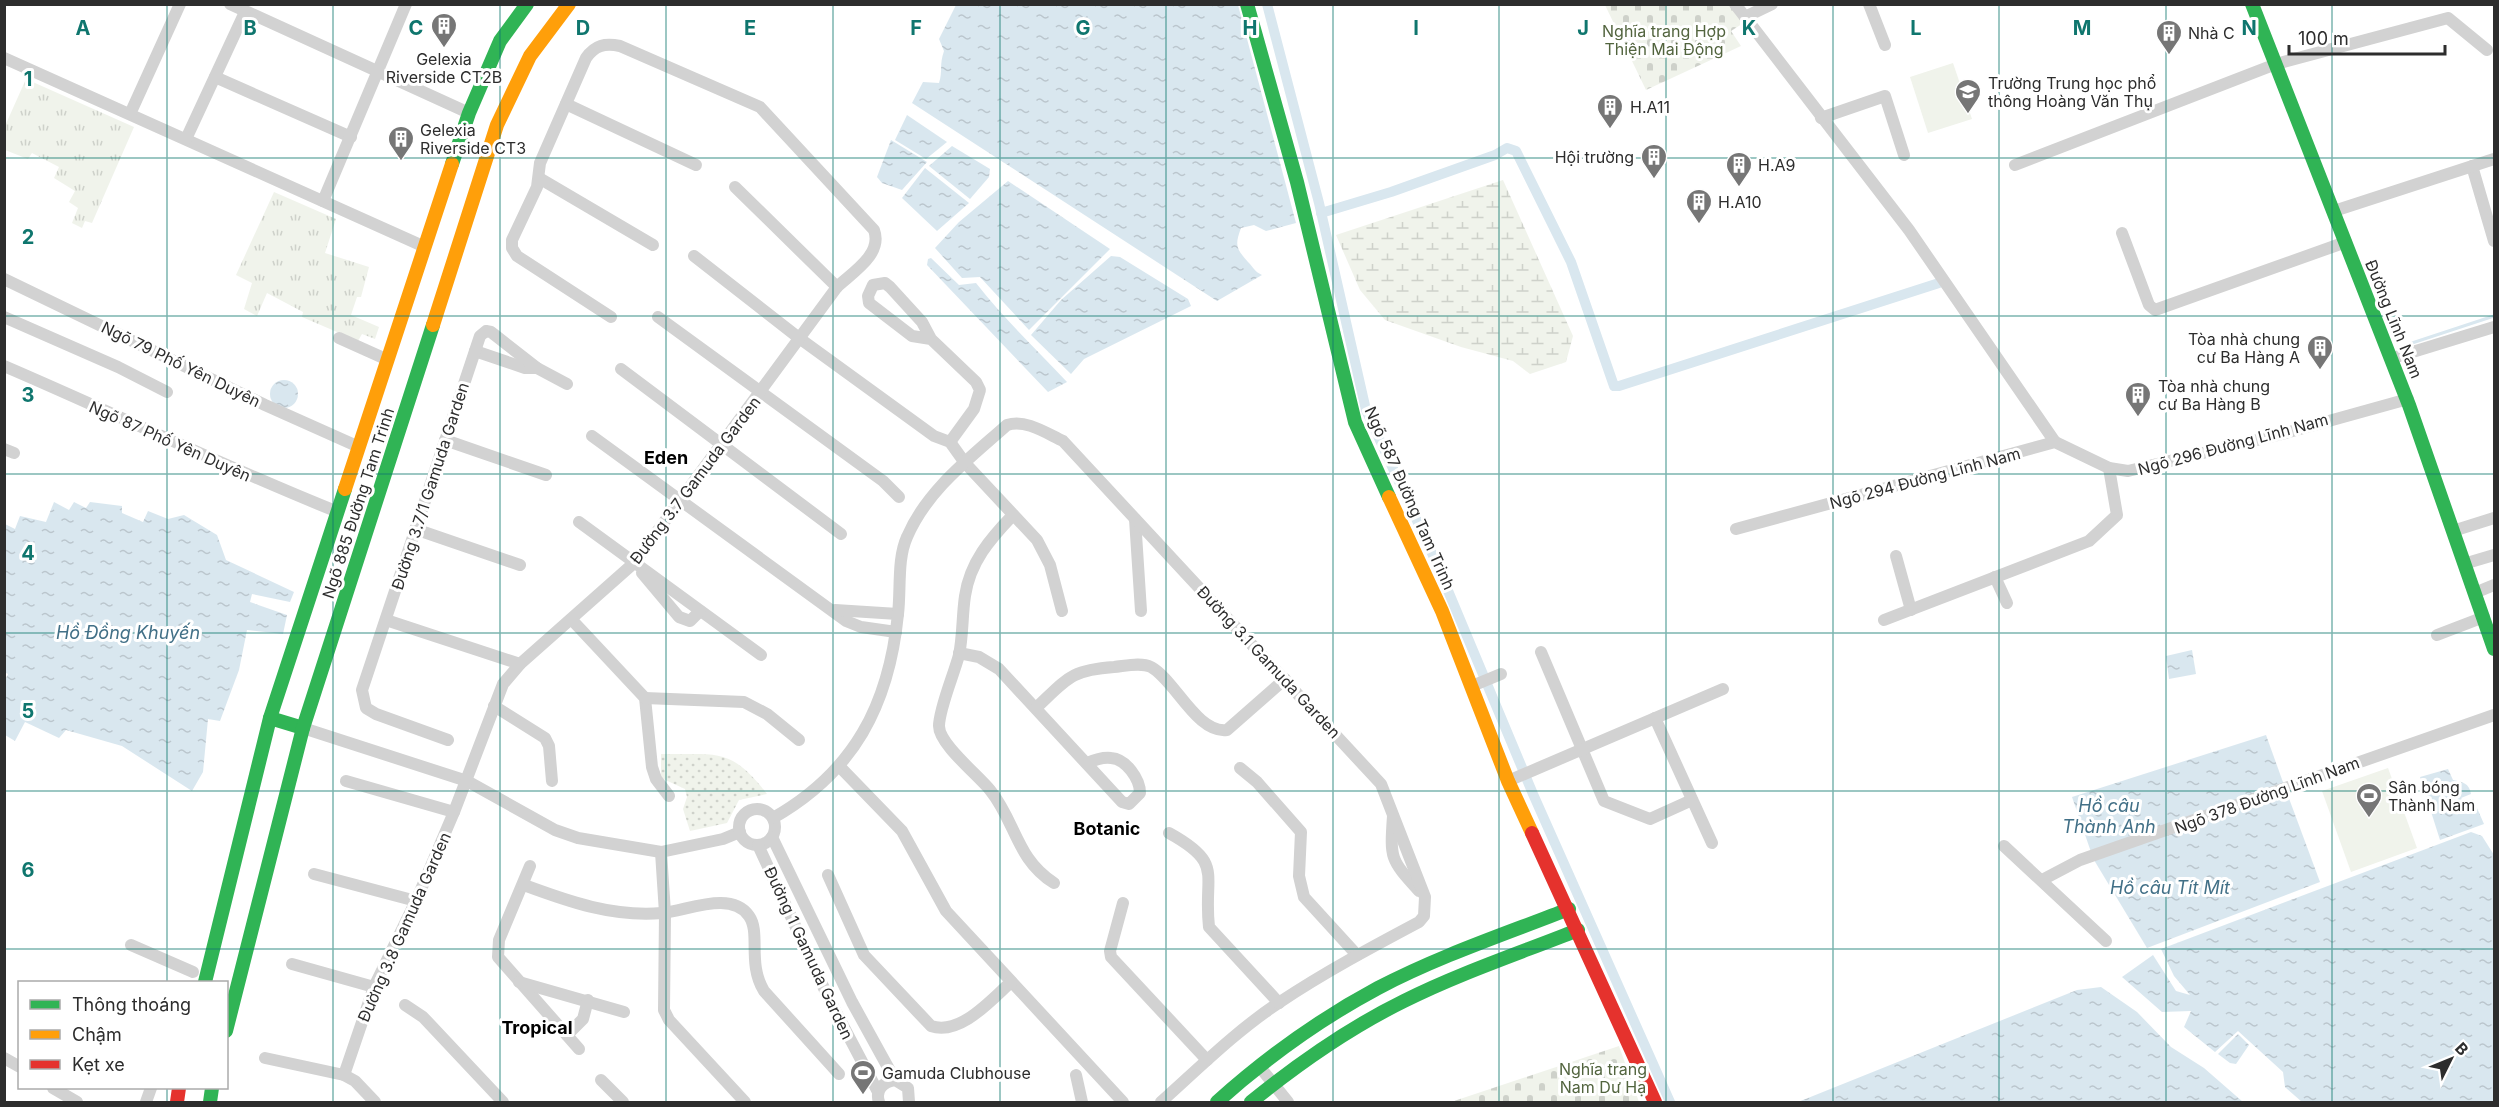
<svg xmlns="http://www.w3.org/2000/svg" width="2499" height="1107" font-family="Inter,sans-serif">
<style>
.grass{fill:url(#grass-tufts)}
.wetland{fill:url(#wetland-marsh)}
.cemetery{fill:url(#cemetery-stones)}
.park{fill:url(#park-dots)}
.garden{fill:#f0f3eb}
.water{fill:url(#water-ripples)}
.lines{fill:none;stroke-linecap:round;stroke-linejoin:round}
.stream{stroke:#d9e7ef;stroke-width:3}
.canal{stroke:#d9e7ef;stroke-width:10}
.street{stroke:#d2d2d2;stroke-width:12}
.fast{stroke:#30b455;stroke-width:14}
.slow{stroke:#ff9f0a;stroke-width:14}
.jam{stroke:#e5322d;stroke-width:14}
.grid{fill:none;stroke:#0f766e;stroke-width:1.5;stroke-opacity:0.55}
.labels{text-anchor:middle;dominant-baseline:central;stroke-width:6;stroke-linejoin:round;paint-order:stroke}
.park-label{font-size:16px;fill:#52643e;stroke:#fff}
.poi-label{font-size:16px;fill:#2d2d2d;stroke:#fff;text-anchor:start}
.street-label{font-size:16px;fill:#2d2d2d;stroke:#fff}
.neighbourhood-label{font-size:18px;font-weight:bold;fill:#000;stroke:#fff}
.water-label{font-size:18px;font-style:italic;fill:#427087;stroke:#fff}
.grid-label{font-size:20px;text-anchor:middle;font-weight:bold;fill:#0f766e;stroke:#fff;stroke-width:6;stroke-linejoin:round;paint-order:stroke}
</style>
<defs>
<pattern id="grass-tufts" width="24" height="20" patternUnits="userSpaceOnUse" patternTransform="scale(1.5)"><rect width="24" height="20" fill="#f0f3eb"/><path d="M3 7l-1-3M5 7V3M7 7l1-3M15 17l-1-3M17 17v-4M19 17l1-3" fill="none" stroke="#ced1ca"/></pattern>
<pattern id="wetland-marsh" width="20" height="14" patternUnits="userSpaceOnUse" patternTransform="scale(1.5)"><rect width="20" height="14" fill="#f0f3eb"/><path d="M1 5h8M5 5V1M11 12h8M15 12V8" fill="none" stroke="#ced1ca"/></pattern>
<pattern id="cemetery-stones" width="16" height="16" patternUnits="userSpaceOnUse" patternTransform="scale(1.5)"><rect width="16" height="16" fill="#f0f3eb"/><path d="M2 7V4a2 2 0 0 1 4 0v3zM10 15v-3a2 2 0 0 1 4 0v3z" fill="#ced1ca"/></pattern>
<pattern id="park-dots" width="8" height="8" patternUnits="userSpaceOnUse" patternTransform="scale(1.5)"><rect width="8" height="8" fill="#f0f3eb"/><path d="M2 2h.1M6 6h.1" fill="none" stroke="#ced1ca" stroke-width="1.8" stroke-linecap="round"/></pattern>
<pattern id="water-ripples" width="26" height="14" patternUnits="userSpaceOnUse" patternTransform="scale(1.5)"><rect width="26" height="14" fill="#d9e7ef"/><path d="M2 4q2-2 4 0t4 0M15 11q2-2 4 0t4 0" fill="none" stroke="#bbc6cd"/></pattern>
</defs>
<rect width="100%" height="100%" fill="#fff"/>
<!-- grass -->
<g class="grass">
<polygon points="26,79 134,127 92,223 85,221 82,228 72,223 78,208 69,202 75,191 54,178 59,167 32,153 28,159 5,150 5,126"/>
<polygon points="274,192 336,219 325,253 369,267 361,297 357,297 351,315 379,327 375,339 362,334 358,341 302,317 303,312 267,293 257,316 244,309 252,283 236,275"/>
</g>
<!-- wetland -->
<polygon class="wetland" points="1503,180 1573,336 1566,362 1530,374 1513,361 1461,347 1385,320 1360,290 1336,235"/>
<!-- cemetery -->
<g class="cemetery">
<polygon points="1605,5 1731,5 1745,22 1731,31 1741,46 1646,90"/>
<polygon points="1619,1046 1639,1102 1451,1102"/>
</g>
<!-- park -->
<path class="park" d="M 661,754 C 717,755 730,746 767,794 L 739,800 L 727,823 L 690,831 L 683,809 L 687,797 L 685,789 L 661,778 Z"/>
<!-- garden -->
<g class="garden">
<polygon points="1953,63 1972,119 1928,133 1910,77"/>
<polygon points="2388,768 2417,848 2351,872 2322,791"/>
</g>
<!-- water -->
<g class="water">
<path d="M 956,5 L 1238,5 L 1296,223 L 1266,231 L 1254,225 L 1241,228 C 1234,247 1237,249 1248,262 C 1254,268 1254,271 1262,275 L 1217,301 L 912,103 L 923,82 L 939,83 C 943,71 939,65 944,51 L 939,39 Z"/>
<polygon points="907,115 947,142 926,159 895,140"/>
<polygon points="891,140 927,162 902,190 882,183 877,177"/>
<polygon points="952,146 990,169 989,177 970,199 929,166"/>
<polygon points="925,168 969,203 937,231 902,198"/>
<polygon points="1008,181 1110,249 1029,330 980,277 962,278 935,248 959,222"/>
<polygon points="1111,256 1120,257 1188,299 1191,306 1084,359 1071,374 1031,335 1061,300"/>
<path d="M 931,258 L 959,285 L 976,283 C 1006,321 1035,348 1067,382 L 1048,392 L 927,265 L 928,259 Z"/>
<circle cx="284" cy="394" r="14"/>
<polygon points="54,502 69,510 74,502 86,508 90,502 122,506 122,513 143,522 148,511 168,519 184,515 217,535 226,560 294,592 290,602 252,594 250,602 287,615 283,634 247,630 239,670 220,721 208,719 203,772 192,791 122,746 66,730 59,738 25,722 15,741 5,735 5,680 8,674 4,672 5,524 15,529 20,516 46,522"/>
<polygon points="2192,650 2196,674 2169,679 2166,656"/>
<polygon points="2266,735 2284,785 2091,852 2072,797"/>
<path d="M 2448,769 L 2453,780 C 2463,782 2469,783 2471,794 L 2461,798 L 2464,801 L 2473,799 L 2484,824 L 2440,840 L 2420,777 Z"/>
<polygon points="2287,793 2320,882 2147,948 2094,860"/>
<polygon points="2471,832 2482,836 2494,855 2494,1102 2302,1102 2285,1087 2283,1072 2238,1031 2215,1052 2184,1027 2191,1011 2162,1012 2122,977 2153,955 2176,991 2190,995 2174,976 2161,949"/>
<polygon points="2101,987 2137,1012 2171,1047 2204,1068 2243,1102 1798,1102 2077,990"/>
<polygon points="2238,1034 2249,1045 2236,1064 2230,1063 2218,1054"/>
</g>
<g class="lines">
<!-- stream -->
<polyline class="stream" points="2409,344 2494,316"/>
<!-- canal -->
<g class="canal">
<polyline points="1267,4 1319,203 1366,410 1436,562 1533,794 1670,1102"/>
<polyline points="1321,213 1391,192 1495,155 1507,148 1516,151 1571,262 1614,386 1619,386 1939,283"/>
</g>
<!-- street -->
<g class="street">
<polyline points="230,4 469,113"/>
<polyline points="1735,4 1909,230 2055,442"/>
<polyline points="1869,4 1885,45"/>
<polyline points="1745,17 1772,4"/>
<polyline points="4,58 425,247"/>
<polyline points="215,77 351,137"/>
<polyline points="566,104 696,165"/>
<polyline points="130,114 180,4"/>
<polyline points="1821,118 1885,96 1904,155"/>
<polyline points="186,139 245,12"/>
<polyline points="2015,165 2276,64 2448,18 2487,50"/>
<polyline points="2472,166 2494,241"/>
<polyline points="539,178 653,245"/>
<polyline points="735,187 837,287"/>
<polyline points="323,201 406,4"/>
<polyline points="2334,211 2494,159"/>
<polyline points="2122,233 2149,305 2155,310 2346,242"/>
<polyline points="694,256 799,338 934,436 950,442 965,463 1037,540 1050,565 1062,611"/>
<polyline points="4,279 265,405 359,447"/>
<polyline points="4,317 118,367 167,392"/>
<polyline points="658,317 883,481 899,497"/>
<polyline points="339,338 388,360"/>
<polyline points="931,339 912,336 869,303 868,296 873,285 885,283 890,287 922,322 931,339 976,382 980,390 974,409 950,442"/>
<polyline points="475,351 525,368 537,368"/>
<polyline points="2393,358 2494,327"/>
<path d="M 4,366 C 116,414 225,467 338,512"/>
<polyline points="621,369 841,534"/>
<polyline points="592,436 846,621 861,627 896,632"/>
<polyline points="445,440 546,475"/>
<polyline points="4,449 14,453"/>
<path d="M 1013,515 C 990,539 970,562 965,596 C 962,616 963,636 959,655 C 954,674 939,709 939,726 C 939,744 978,775 990,790 C 1016,822 1016,859 1054,883"/>
<polyline points="1135,519 1141,611"/>
<polyline points="579,522 761,655"/>
<polyline points="415,529 520,565"/>
<polyline points="1736,529 2055,442 2109,468 2128,471 2282,434 2408,399"/>
<polyline points="2456,530 2494,518"/>
<polyline points="1896,556 1911,610"/>
<polyline points="2467,563 2494,555"/>
<polyline points="642,573 679,617 690,621 700,611"/>
<polyline points="1995,577 2007,603"/>
<polyline points="2477,592 2494,585"/>
<polyline points="835,610 898,614"/>
<polyline points="386,620 520,664"/>
<polyline points="572,620 645,698 652,767 656,779 669,796"/>
<polyline points="1884,620 2089,541 2117,515 2109,468"/>
<polyline points="2437,635 2484,617"/>
<polyline points="1541,652 1604,801 1650,819 1692,800"/>
<path d="M 959,653 L 979,657 L 999,669 L 1122,802 L 1129,804 L 1140,793 C 1140,779 1126,759 1111,758 C 1103,757 1094,760 1087,763"/>
<polyline points="1472,686 1501,674"/>
<polyline points="645,698 744,702 767,714 799,740"/>
<polyline points="494,706 545,738 549,746 552,781"/>
<path d="M 1036,708 C 1067,679 1070,670 1114,667 C 1125,666 1141,662 1151,667 C 1175,680 1197,734 1227,730 L 1285,679"/>
<polyline points="1655,718 1712,843"/>
<polyline points="303,728 467,781 555,830 578,838 661,852 723,839 740,832"/>
<polyline points="448,740 376,714 366,708 362,690 480,336 486,331 491,332 537,368 567,384"/>
<polyline points="840,767 902,831 946,911 1123,1102"/>
<polyline points="1240,768 1257,782 1301,832 1299,876 1304,897 1357,955"/>
<polyline points="346,781 454,812"/>
<polyline points="1508,781 1723,689"/>
<circle cx="757" cy="827" r="18"/>
<path d="M 1393,816 C 1390,859 1390,859 1419,891"/>
<path d="M 773,818 C 854,772 889,705 898,614 C 901,589 897,559 907,537 C 927,490 970,458 1007,425 C 1026,419 1046,433 1063,441 L 1381,784 L 1425,897 L 1424,916 L 1419,922 C 1372,947 1325,972 1280,1002 C 1237,1030 1199,1068 1161,1102"/>
<path d="M 1169,833 C 1225,864 1203,873 1209,927 L 1279,1003"/>
<polyline points="772,837 852,1002 895,1080"/>
<polyline points="758,845 828,997 878,1092"/>
<polyline points="2004,846 2106,941"/>
<polyline points="661,852 665,913 664,1010 669,1020 745,1102"/>
<polyline points="530,866 499,940 498,957 579,1049"/>
<polyline points="314,874 416,901"/>
<path d="M 828,875 L 864,955 L 931,1026 C 960,1036 991,1000 1011,982"/>
<polyline points="2042,880 2080,860 2494,715"/>
<path d="M 524,885 C 570,902 612,917 662,913 C 687,911 731,890 749,916 C 761,933 747,963 764,991 L 839,1074"/>
<polyline points="1123,903 1110,951 1111,957 1207,1060"/>
<polyline points="131,945 193,972"/>
<polyline points="292,964 374,987"/>
<polyline points="519,982 624,1012"/>
<polyline points="405,1005 423,1017 503,1102"/>
<polyline points="567,1035 583,1019 588,1000"/>
<polyline points="4,1058 20,1067"/>
<polyline points="265,1058 344,1075 355,1081 375,1102"/>
<polyline points="1259,1066 1288,1102"/>
<path d="M 344,1075 L 374,987 L 416,901 L 454,812 L 503,684 L 520,664 L 634,563 L 837,287 C 853,272 883,254 874,230 L 760,107 L 620,46 C 605,43 595,45 586,58 L 540,163 L 537,187 L 512,240 L 512,248 L 517,256 L 611,317"/>
<polyline points="1076,1075 1082,1102"/>
<polyline points="601,1080 623,1102"/>
<polyline points="53,1088 77,1102"/>
<polyline points="146,1102 151,1088"/>
<path d="M 879,1102 C 875,1090 883,1082 895,1080 L 908,1088 L 909,1102"/>
</g>
<!-- fast -->
<g class="fast">
<polyline points="1247,4 1297,182 1355,422 1389,497"/>
<polyline points="2252,4 2409,405 2494,649"/>
<polyline points="452,164 469,113 500,41 527,4"/>
<polyline points="270,718 303,728"/>
<polyline points="205,982 270,718 345,489"/>
<polyline points="226,1031 303,728 433,325"/>
<polyline points="210,1102 212,1088"/>
<path d="M 1217,1102 C 1266,1058 1320,1019 1378,988 C 1439,956 1505,934 1569,909"/>
<path d="M 1251,1102 C 1299,1063 1349,1028 1404,1001 C 1460,973 1520,953 1578,930"/>
</g>
<!-- slow -->
<g class="slow">
<polyline points="433,325 497,125 530,56 569,4"/>
<polyline points="345,489 452,164"/>
<polyline points="1389,497 1442,611 1508,781 1532,833"/>
</g>
<!-- jam -->
<g class="jam">
<polyline points="1532,833 1655,1102"/>
<polyline points="177,1102 179,1088"/>
</g>
</g>
<!-- grid -->
<path class="grid" d="M 167,4 L 167,982M 333,4 L 333,1102M 500,4 L 500,1102M 666,4 L 666,1102M 833,4 L 833,1102M 1000,4 L 1000,1102M 1166,4 L 1166,1102M 1333,4 L 1333,1102M 1499,4 L 1499,1102M 1666,4 L 1666,1102M 1833,4 L 1833,1102M 1999,4 L 1999,1102M 2166,4 L 2166,1102M 2332,4 L 2332,1102M 4,158 L 2494,158M 4,316 L 2494,316M 4,474 L 2494,474M 4,633 L 2494,633M 4,791 L 2494,791M 4,949 L 2494,949M 167,1088 L 167,1102"/>
<!-- icons -->
<defs>
<symbol id="building-pin" viewBox="-11 -11 22 30"><path d="M0 17L-7.5 6A9.5 9.5 0 1 1 7.5 6Z" fill="#767676" stroke="#fff"/><path d="M-4-6H4V6H1V3H-1V6H-4ZM-2.5-4.3h1.7v1.8h-1.7ZM.8-4.3h1.7v1.8H.8ZM-2.5-1h1.7V.8h-1.7ZM.8-1h1.7V.8H.8Z" fill="#fff"/></symbol>
<symbol id="school-pin" viewBox="-11 -11 22 30"><path d="M0 17L-7.5 6A9.5 9.5 0 1 1 7.5 6Z" fill="#767676" stroke="#fff"/><path d="M0-5L7-2L0 1L-7-2ZM-4 1L0 2.5L4 1V4Q0 6-4 4Z" fill="#fff"/></symbol>
<symbol id="stadium-pin" viewBox="-11 -11 22 30"><path d="M0 17L-7.5 6A9.5 9.5 0 1 1 7.5 6Z" fill="#767676" stroke="#fff"/><path d="M0-5a6.5 5 0 1 0 0 10a6.5 5 0 1 0 0-10ZM-3.5-1.8h7v3.6h-7Z" fill="#fff"/></symbol>
</defs>
<g fill-rule="evenodd">
<use href="#building-pin" x="429" y="11" width="30" height="40"/>
<use href="#building-pin" x="2154" y="18" width="30" height="40"/>
<use href="#school-pin" x="1953" y="77" width="30" height="40"/>
<use href="#building-pin" x="1595" y="92" width="30" height="40"/>
<use href="#building-pin" x="386" y="124" width="30" height="40"/>
<use href="#building-pin" x="1639" y="142" width="30" height="40"/>
<use href="#building-pin" x="1724" y="150" width="30" height="40"/>
<use href="#building-pin" x="1684" y="187" width="30" height="40"/>
<use href="#building-pin" x="2305" y="333" width="30" height="40"/>
<use href="#building-pin" x="2123" y="380" width="30" height="40"/>
<use href="#stadium-pin" x="2354" y="781" width="30" height="40"/>
<use href="#stadium-pin" x="848" y="1058" width="30" height="40"/>
</g>
<g class="labels">
<!-- park labels -->
<g class="park-label">
<text x="1664" y="31">Nghĩa trang Hợp<tspan x="1664" dy="18">Thiện Mai Động</tspan></text>
<text x="1603" y="1069">Nghĩa trang<tspan x="1603" dy="18">Nam Dư Hạ</tspan></text>
</g>
<!-- poi labels -->
<g class="poi-label">
<text x="2188" y="33">Nhà C</text>
<text x="444" y="59" text-anchor="middle">Gelexia<tspan x="444" dy="18">Riverside CT2B</tspan></text>
<text x="1988" y="83">Trường Trung học phổ<tspan x="1988" dy="18">thông Hoàng Văn Thụ</tspan></text>
<text x="1630" y="107">H.A11</text>
<text x="420" y="130">Gelexia<tspan x="420" dy="18">Riverside CT3</tspan></text>
<text x="1634" y="157" text-anchor="end">Hội trường</text>
<text x="1758" y="165">H.A9</text>
<text x="1718" y="202">H.A10</text>
<text x="2300" y="339" text-anchor="end">Tòa nhà chung<tspan x="2300" dy="18">cư Ba Hàng A</tspan></text>
<text x="2158" y="386">Tòa nhà chung<tspan x="2158" dy="18">cư Ba Hàng B</tspan></text>
<text x="2388" y="787">Sân bóng<tspan x="2388" dy="18">Thành Nam</tspan></text>
<text x="882" y="1073">Gamuda Clubhouse</text>
</g>
<!-- street labels -->
<g class="street-label">
<text transform="translate(2394 319) rotate(68)">Đường Lĩnh Nam</text>
<text transform="translate(181 364) rotate(26)">Ngõ 79 Phố Yên Duyên</text>
<text transform="translate(170 441) rotate(24)">Ngõ 87 Phố Yên Duyên</text>
<text transform="translate(2233 444) rotate(-15)">Ngõ 296 Đường Lĩnh Nam</text>
<text transform="translate(1925 478) rotate(-15)">Ngõ 294 Đường Lĩnh Nam</text>
<text transform="translate(695 480) rotate(-53)">Đường 3.7 Gamuda Garden</text>
<text transform="translate(430 486) rotate(-72)">Đường 3.7/1 Gamuda Garden</text>
<text transform="translate(1410 498) rotate(66)">Ngõ 587 Đường Tam Trinh</text>
<text transform="translate(358 503) rotate(-72)">Ngõ 885 Đường Tam Trinh</text>
<text transform="translate(1269 662) rotate(47)">Đường 3.1 Gamuda Garden</text>
<text transform="translate(2267 795) rotate(-20)">Ngõ 378 Đường Lĩnh Nam</text>
<text transform="translate(404 927) rotate(-66)">Đường 3.8 Gamuda Garden</text>
<text transform="translate(809 953) rotate(65)">Đường 1 Gamuda Garden</text>
</g>
<!-- neighbourhood labels -->
<g class="neighbourhood-label">
<text x="666" y="457">Eden</text>
<text x="1107" y="828">Botanic</text>
<text x="537" y="1027">Tropical</text>
</g>
<!-- water labels -->
<g class="water-label">
<text x="128" y="632">Hồ Đồng Khuyến</text>
<text x="2109" y="805">Hồ câu<tspan x="2109" dy="21">Thành Anh</tspan></text>
<text x="2170" y="887">Hồ câu Tít Mít</text>
</g>
</g>
<g class="grid-label">
<text x="83" y="35">A</text>
<text x="250" y="35">B</text>
<text x="416" y="35">C</text>
<text x="583" y="35">D</text>
<text x="750" y="35">E</text>
<text x="916" y="35">F</text>
<text x="1083" y="35">G</text>
<text x="1250" y="35">H</text>
<text x="1416" y="35">I</text>
<text x="1583" y="35">J</text>
<text x="1749" y="35">K</text>
<text x="1916" y="35">L</text>
<text x="2082" y="35">M</text>
<text x="2249" y="35">N</text>
<text x="28" y="86">1</text>
<text x="28" y="244">2</text>
<text x="28" y="402">3</text>
<text x="28" y="560">4</text>
<text x="28" y="718">5</text>
<text x="28" y="877">6</text>
</g>
<!-- border -->
<rect width="2499" height="1107" fill="none" stroke="#2d2d2d" stroke-width="12"/>
<!-- legend -->
<rect x="18" y="981" width="210" height="108" fill="#ffffff" stroke="#ababab" stroke-width="1.5"/>
<rect x="30" y="1000" width="30" height="9" fill="#30b455" stroke="#ababab" stroke-width="1.5"/>
<text x="72" y="1011" font-size="18" fill="#2d2d2d">Thông thoáng</text>
<rect x="30" y="1030" width="30" height="9" fill="#ff9f0a" stroke="#ababab" stroke-width="1.5"/>
<text x="72" y="1041" font-size="18" fill="#2d2d2d">Chậm</text>
<rect x="30" y="1060" width="30" height="9" fill="#e5322d" stroke="#ababab" stroke-width="1.5"/>
<text x="72" y="1071" font-size="18" fill="#2d2d2d">Kẹt xe</text>
<!-- north arrow -->
<g transform="translate(2451 1059) rotate(47)" stroke="#ffffff" stroke-width="4.5" paint-order="stroke">
<path d="M0-4.5L10 22L0 15L-10 22Z" fill="#2d2d2d"/>
<text y="-9" font-size="16" font-weight="bold" text-anchor="middle" fill="#2d2d2d">B</text>
</g>
<!-- scale -->
<path d="M2289 45v9h156v-9" fill="none" stroke="#2d2d2d" stroke-width="3"/>
<text x="2298" y="45" font-size="18" fill="#2d2d2d" stroke="#ffffff" stroke-width="4.5" paint-order="stroke">100 m</text>
</svg>
